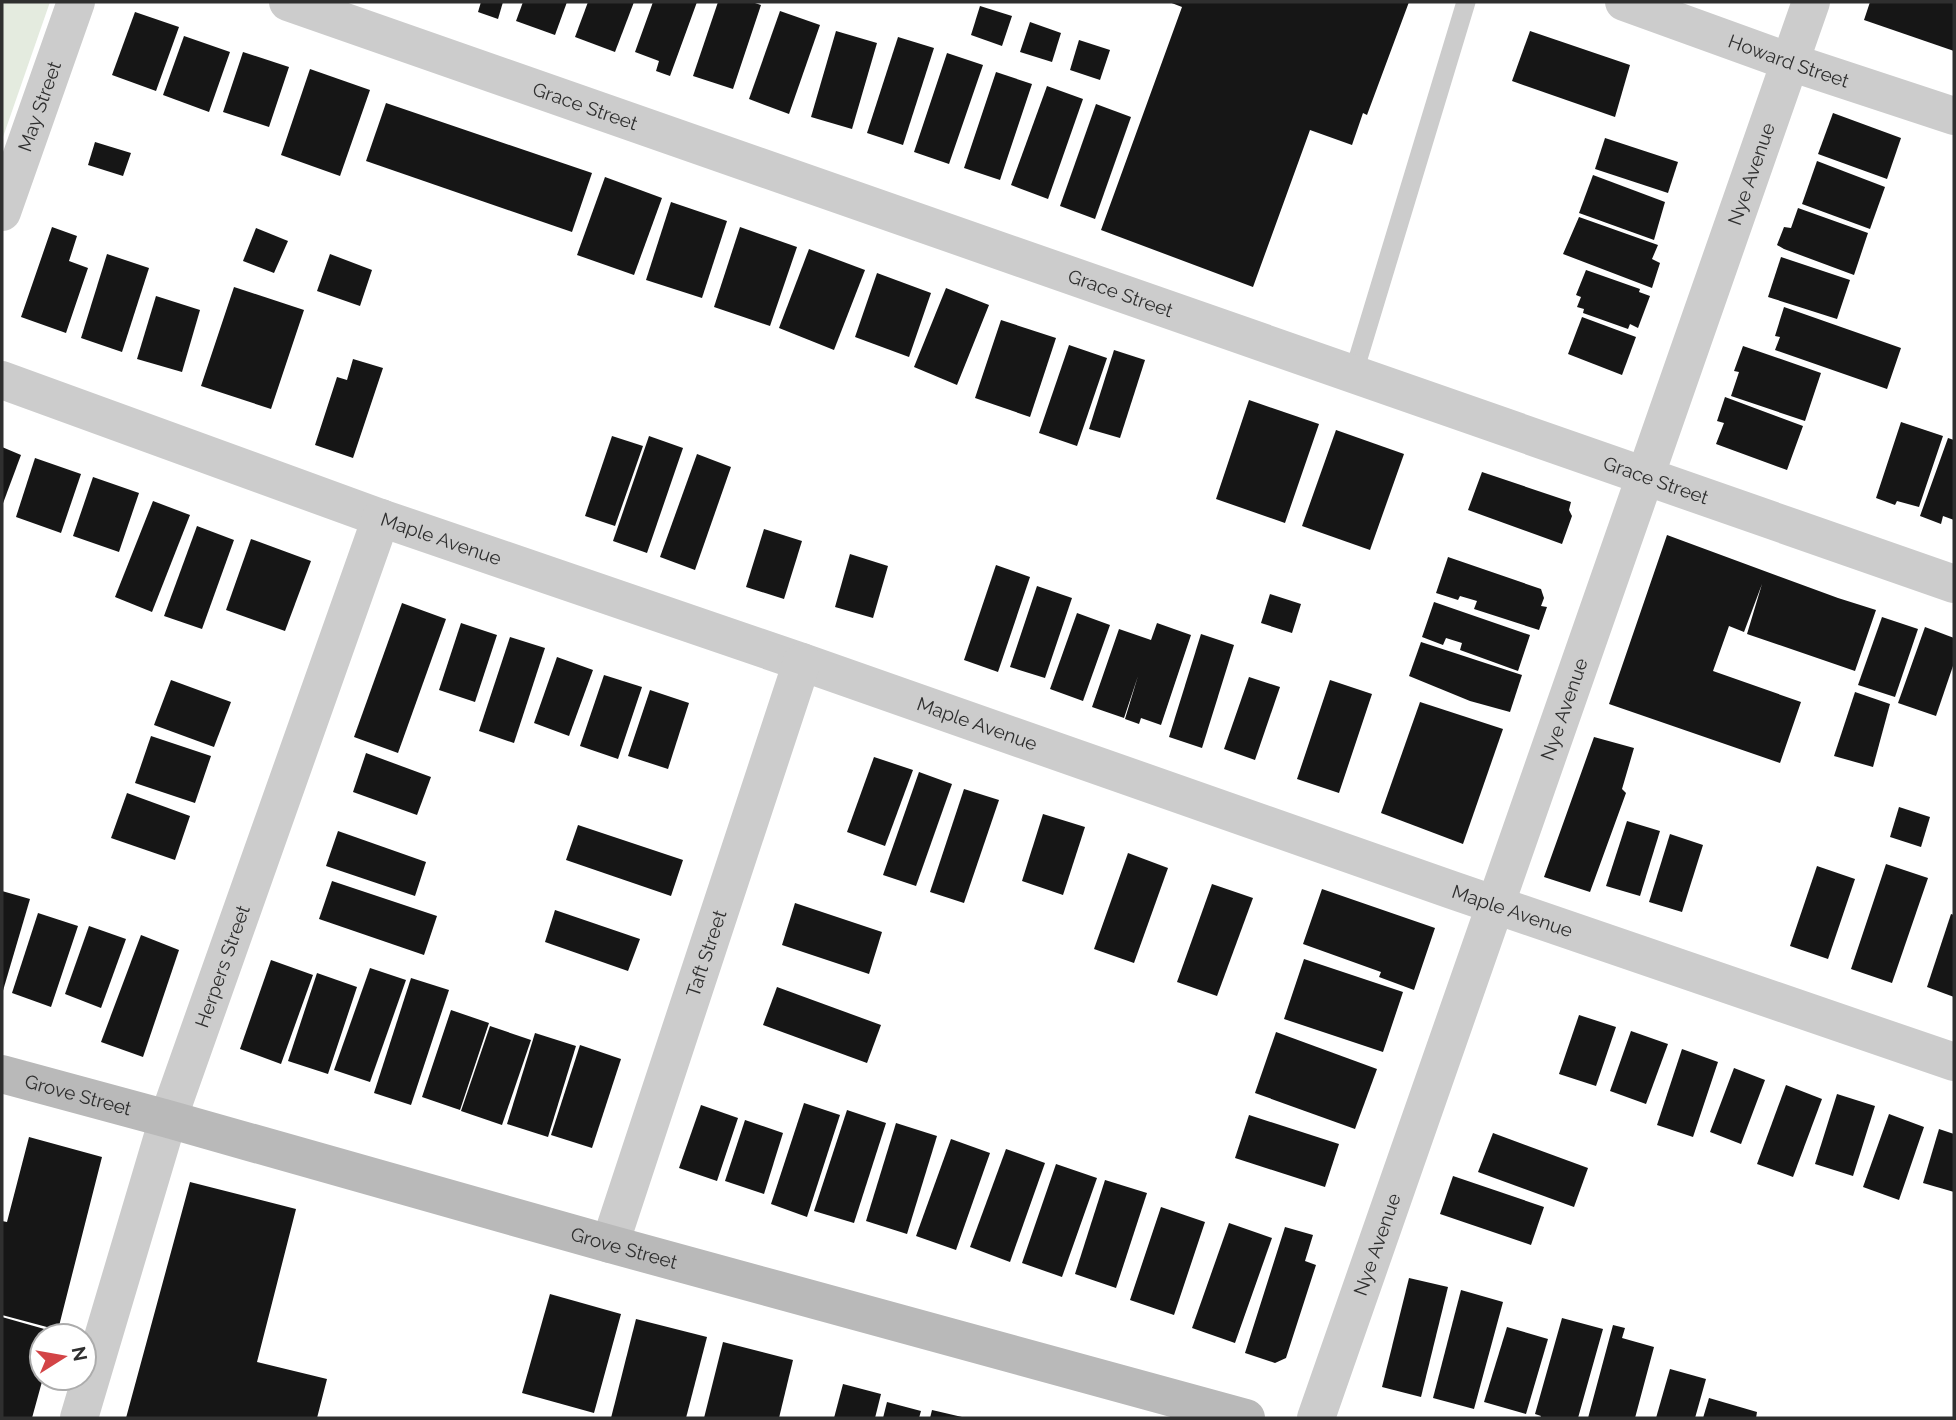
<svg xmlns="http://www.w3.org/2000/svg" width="1956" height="1420" font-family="Raleway,sans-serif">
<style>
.green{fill:#e4ebdf}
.building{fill:#161616}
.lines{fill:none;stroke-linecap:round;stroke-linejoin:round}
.service{stroke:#ccc;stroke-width:19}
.minor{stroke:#ccc;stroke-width:38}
.tertiary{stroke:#ccc;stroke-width:38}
.secondary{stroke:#b9b9b9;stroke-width:38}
.labels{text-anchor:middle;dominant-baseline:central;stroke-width:7;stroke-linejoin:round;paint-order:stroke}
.street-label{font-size:19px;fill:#2f2f2f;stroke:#fff}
</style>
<rect width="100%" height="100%" fill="#fff"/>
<!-- green -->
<polygon class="green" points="2,2 50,2 2,140"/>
<!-- building -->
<g class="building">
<polygon points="481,2 503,2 498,19 478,12"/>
<polygon points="523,2 567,2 555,35 516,21"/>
<polygon points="588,2 634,2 615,52 575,37"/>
<polygon points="653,2 697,2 670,76 656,71 659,61 635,52"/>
<polygon points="718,2 752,2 761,5 733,89 693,76"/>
<polygon points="1169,2 1409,2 1367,115 1363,113 1352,145 1310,130 1253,287 1101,230 1182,7"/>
<polygon points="1870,2 1954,2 1954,51 1864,20"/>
<polygon points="980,6 1012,16 1002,46 971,35"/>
<polygon points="780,11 820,25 789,114 749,99"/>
<polygon points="135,12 179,27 156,91 112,75"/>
<polygon points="1030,22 1061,33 1052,62 1020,52"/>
<polygon points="836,31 877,43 852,129 811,117"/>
<polygon points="1530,31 1630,65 1615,117 1512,81"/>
<polygon points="184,36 230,52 209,112 163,95"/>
<polygon points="898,37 934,48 903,145 867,133"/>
<polygon points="1079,40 1110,50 1100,80 1070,70"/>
<polygon points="243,52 289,67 269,127 223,112"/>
<polygon points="947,53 983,65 949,164 914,152"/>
<polygon points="310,69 370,90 340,176 281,155"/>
<polygon points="996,72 1032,84 1000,180 964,168"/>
<polygon points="1047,86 1083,99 1048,199 1011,185"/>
<polygon points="386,103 592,173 572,232 366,161"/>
<polygon points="1096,104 1131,117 1095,219 1060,206"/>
<polygon points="1833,113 1901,138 1887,179 1818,154"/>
<polygon points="1605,138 1678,162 1668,193 1595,169"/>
<polygon points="95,142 131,153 123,176 88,165"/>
<polygon points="1817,161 1885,187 1870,229 1802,204"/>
<polygon points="1593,175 1665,202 1654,240 1579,213"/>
<polygon points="605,177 662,198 634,275 577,255"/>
<polygon points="671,202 727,221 702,298 646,280"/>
<polygon points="1798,208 1868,233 1854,275 1784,249 1777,245 1784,227 1791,228"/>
<polygon points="1579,217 1658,245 1652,259 1660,263 1652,288 1563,254"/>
<polygon points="52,227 77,236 69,261 88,268 66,333 21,317"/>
<polygon points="740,227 797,247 770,326 714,307"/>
<polygon points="256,228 288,241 274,273 243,261"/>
<polygon points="809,249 865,270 834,350 779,328"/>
<polygon points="107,254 149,268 122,352 81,338"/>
<polygon points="330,254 372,270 360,306 317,291"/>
<polygon points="1781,257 1850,280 1837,319 1768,297"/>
<polygon points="1586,270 1640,289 1639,292 1650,296 1638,328 1630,324 1628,329 1583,313 1584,309 1577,307 1581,297 1576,295"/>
<polygon points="877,273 931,293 909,357 855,337"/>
<polygon points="234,287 304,310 271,409 201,386"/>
<polygon points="946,288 989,305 957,385 914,367"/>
<polygon points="156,296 200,310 182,372 137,359"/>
<polygon points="1784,307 1901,348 1887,389 1775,350 1780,337 1775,336"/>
<polygon points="1582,317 1636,337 1622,375 1568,354"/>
<polygon points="1001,320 1056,338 1030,417 975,398"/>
<polygon points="1069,345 1107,358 1077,446 1039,433"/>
<polygon points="1743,346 1821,373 1805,421 1731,396 1739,372 1734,371"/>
<polygon points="1114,350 1145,360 1120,438 1089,429"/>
<polygon points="353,359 383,368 353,458 315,445 337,377 347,380"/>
<polygon points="1725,397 1803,426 1787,470 1716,444 1724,423 1717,421"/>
<polygon points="1249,400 1319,424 1285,523 1216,499"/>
<polygon points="1901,422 1943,436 1919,507 1897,501 1895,505 1876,498"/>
<polygon points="1336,430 1404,454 1370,550 1302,526"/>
<polygon points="612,436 643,446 615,526 585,516"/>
<polygon points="649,436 683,448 647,553 613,541"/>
<polygon points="1948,438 1954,440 1954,520 1943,516 1941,524 1920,516"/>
<polygon points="2,447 21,455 2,506"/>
<polygon points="697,454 731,467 695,570 660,557"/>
<polygon points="35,458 81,474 61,533 16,517"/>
<polygon points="1482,472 1571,502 1569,510 1572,516 1562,544 1468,510"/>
<polygon points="93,477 139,493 119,552 73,536"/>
<polygon points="153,501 190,515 152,612 115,597"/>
<polygon points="197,526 234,540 202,629 164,616"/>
<polygon points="764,529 802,541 784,599 746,587"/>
<polygon points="1667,535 1838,598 1876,610 1855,671 1747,634 1762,584 1744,632 1729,626 1713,671 1801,702 1780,763 1609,704"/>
<polygon points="251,539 311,561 285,631 226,610"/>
<polygon points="850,554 888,566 873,618 835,607"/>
<polygon points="1448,557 1541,589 1544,598 1541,606 1547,607 1539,630 1474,609 1477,601 1460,596 1458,600 1436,593"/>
<polygon points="996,565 1030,577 998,672 964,660"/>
<polygon points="1037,586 1072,598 1045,678 1010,667"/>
<polygon points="1270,594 1301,604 1292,633 1261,623"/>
<polygon points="1434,602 1530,635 1518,671 1460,650 1462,643 1446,638 1443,645 1422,637"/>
<polygon points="402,603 446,619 398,753 354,737"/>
<polygon points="1077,613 1110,625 1083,701 1050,689"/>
<polygon points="1882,617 1918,629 1895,697 1858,685"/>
<polygon points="461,623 497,635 475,702 439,690"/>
<polygon points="1157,623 1191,635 1161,725 1141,718 1139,724 1125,719 1138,676 1124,718 1092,707 1119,629 1151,640"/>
<polygon points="1925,627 1954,638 1954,663 1936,716 1898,703"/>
<polygon points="1201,634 1234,645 1202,748 1169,737"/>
<polygon points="510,637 545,648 514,743 479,731"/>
<polygon points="1421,642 1522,675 1510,712 1470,701 1409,676"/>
<polygon points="557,657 593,670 569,736 534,723"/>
<polygon points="604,675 642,687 618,759 580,746"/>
<polygon points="1249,677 1280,687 1255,760 1224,749"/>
<polygon points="171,680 231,702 214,747 154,725"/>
<polygon points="1330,680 1372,694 1339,793 1297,779"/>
<polygon points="650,690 689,703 668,769 628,756"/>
<polygon points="1855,692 1890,704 1873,767 1834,756"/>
<polygon points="1420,702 1503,729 1463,844 1381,813"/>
<polygon points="151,736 211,756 195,803 135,783"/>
<polygon points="1594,737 1634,748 1622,789 1626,793 1590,892 1544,877"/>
<polygon points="366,753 431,777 417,815 353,792"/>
<polygon points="874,757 913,770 885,846 847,832"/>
<polygon points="919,772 952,784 916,886 883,875"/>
<polygon points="964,789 999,800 964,903 930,892"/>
<polygon points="127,793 190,816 175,860 111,838"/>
<polygon points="1899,807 1930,817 1921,847 1890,837"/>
<polygon points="1043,814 1085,827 1063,895 1022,881"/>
<polygon points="1627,821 1660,831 1640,896 1606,886"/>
<polygon points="578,825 683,860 671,896 566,860"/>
<polygon points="338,831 426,862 415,896 326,866"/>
<polygon points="1670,834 1703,845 1682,912 1649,902"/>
<polygon points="1128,853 1168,868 1134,963 1094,949"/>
<polygon points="1886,864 1928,878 1892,983 1851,969"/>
<polygon points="1817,866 1855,879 1828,959 1790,946"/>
<polygon points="332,881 437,916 424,955 319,919"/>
<polygon points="1212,884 1253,898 1217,996 1177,982"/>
<polygon points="1322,889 1435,928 1414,990 1379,977 1381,972 1303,944"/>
<polygon points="2,891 30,899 2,994"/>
<polygon points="795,903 882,932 869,974 782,945"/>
<polygon points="555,910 640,939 628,971 545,942"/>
<polygon points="38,913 78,926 51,1007 12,993"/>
<polygon points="1951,914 1954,915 1954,997 1927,987"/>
<polygon points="89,926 126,939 101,1008 65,994"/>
<polygon points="141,935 179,950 143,1057 101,1042"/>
<polygon points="1304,959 1403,992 1383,1052 1284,1019"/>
<polygon points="271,960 313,975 281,1064 240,1049"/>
<polygon points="370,968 406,980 370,1082 334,1070"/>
<polygon points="317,973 357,987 328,1074 288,1061"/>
<polygon points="411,978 449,990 411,1105 374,1093"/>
<polygon points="777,987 881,1025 867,1063 763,1025"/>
<polygon points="451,1010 489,1023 460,1110 422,1097"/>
<polygon points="1579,1015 1616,1027 1596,1086 1559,1074"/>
<polygon points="490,1026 531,1040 502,1125 461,1111"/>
<polygon points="1631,1031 1668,1044 1646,1104 1610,1091"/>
<polygon points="1276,1032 1377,1069 1355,1129 1255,1093"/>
<polygon points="535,1033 576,1046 548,1137 507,1124"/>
<polygon points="580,1045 621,1059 592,1148 551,1135"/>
<polygon points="1682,1049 1718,1062 1693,1137 1657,1125"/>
<polygon points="1734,1068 1765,1080 1741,1144 1710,1132"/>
<polygon points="1786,1085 1822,1099 1793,1177 1757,1164"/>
<polygon points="1837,1094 1875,1106 1853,1176 1815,1164"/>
<polygon points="804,1103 840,1115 807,1217 771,1204"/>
<polygon points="701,1105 738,1118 717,1181 679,1168"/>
<polygon points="847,1110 886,1123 854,1223 814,1211"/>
<polygon points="1889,1114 1924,1127 1899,1200 1863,1187"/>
<polygon points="1249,1115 1339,1144 1325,1187 1235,1158"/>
<polygon points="745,1120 783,1133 764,1194 725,1181"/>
<polygon points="896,1123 937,1136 907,1234 866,1221"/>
<polygon points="1939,1129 1954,1134 1954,1192 1923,1183"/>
<polygon points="1493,1133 1588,1168 1574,1207 1478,1172"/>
<polygon points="29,1137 102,1157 58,1330 2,1315 2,1221 7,1222"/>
<polygon points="951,1139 990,1153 956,1250 916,1236"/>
<polygon points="1006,1149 1045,1163 1010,1262 970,1247"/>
<polygon points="1056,1164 1097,1178 1062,1277 1022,1263"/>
<polygon points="1453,1176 1544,1207 1531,1245 1440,1214"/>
<polygon points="1105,1180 1147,1193 1116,1288 1075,1274"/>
<polygon points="190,1182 296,1209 257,1362 327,1379 317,1418 126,1418"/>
<polygon points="1161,1207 1205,1222 1174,1315 1130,1300"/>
<polygon points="1229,1223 1272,1238 1235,1343 1192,1328"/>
<polygon points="1285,1227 1313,1235 1305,1261 1316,1265 1286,1358 1275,1363 1245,1353"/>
<polygon points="1409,1278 1448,1287 1421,1397 1382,1387"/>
<polygon points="1461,1290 1503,1302 1474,1409 1433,1398"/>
<polygon points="550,1294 621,1314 594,1413 522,1393"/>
<polygon points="2,1317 55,1332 54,1336 42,1336 43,1378 32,1418 2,1418"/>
<polygon points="1562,1318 1603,1329 1578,1418 1540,1418 1541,1416 1535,1414"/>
<polygon points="636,1319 707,1337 686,1418 611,1418"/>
<polygon points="1613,1325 1625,1328 1622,1338 1654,1347 1635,1418 1588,1418"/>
<polygon points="1507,1327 1548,1339 1526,1414 1484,1402"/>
<polygon points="723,1342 793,1360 779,1418 704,1418"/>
<polygon points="1670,1369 1706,1379 1695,1418 1656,1418"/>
<polygon points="843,1384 881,1394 875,1418 834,1418"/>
<polygon points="1709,1398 1757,1412 1756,1418 1703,1418"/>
<polygon points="887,1402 921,1411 919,1418 883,1418"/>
<polygon points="932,1410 962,1417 962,1418 930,1418"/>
</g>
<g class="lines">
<!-- service -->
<polyline class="service" points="1353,375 1466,2"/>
<!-- minor -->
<g class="minor">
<path id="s1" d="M 288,2 L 1954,584"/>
<path id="s2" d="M 1624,2 L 1790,62 L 1954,116"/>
<path id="s3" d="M 2,212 L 76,2"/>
<path id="s4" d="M 2,380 L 381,518 L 802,662 L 1452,890 L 1954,1062"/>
<path id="s5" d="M 610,1244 L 802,662"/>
<path id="s6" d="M 79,1418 L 168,1119 L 381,518"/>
</g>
<!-- tertiary -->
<path class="tertiary" id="s7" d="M 1316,1418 L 1811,2"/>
<!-- secondary -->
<path class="secondary" id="s8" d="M 2,1074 L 168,1119 L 610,1244 L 1246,1418"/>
</g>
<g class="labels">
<!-- street labels -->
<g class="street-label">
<text stroke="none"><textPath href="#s2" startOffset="175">Howard Street</textPath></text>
<text stroke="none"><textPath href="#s1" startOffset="315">Grace Street</textPath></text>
<text stroke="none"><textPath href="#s3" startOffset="112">May Street</textPath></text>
<text stroke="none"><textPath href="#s7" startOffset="1318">Nye Avenue</textPath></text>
<text stroke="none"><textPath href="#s1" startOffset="882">Grace Street</textPath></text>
<text stroke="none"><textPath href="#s1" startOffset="1449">Grace Street</textPath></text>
<text stroke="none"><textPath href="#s4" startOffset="467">Maple Avenue</textPath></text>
<text stroke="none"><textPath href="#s7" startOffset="751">Nye Avenue</textPath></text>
<text stroke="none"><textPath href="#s4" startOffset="1034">Maple Avenue</textPath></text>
<text stroke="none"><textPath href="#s4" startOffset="1601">Maple Avenue</textPath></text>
<text stroke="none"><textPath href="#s5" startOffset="306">Taft Street</textPath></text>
<text stroke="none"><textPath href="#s6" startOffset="474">Herpers Street</textPath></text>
<text stroke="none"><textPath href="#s8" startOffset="79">Grove Street</textPath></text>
<text stroke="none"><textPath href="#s7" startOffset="184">Nye Avenue</textPath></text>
<text stroke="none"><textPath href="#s8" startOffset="646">Grove Street</textPath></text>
</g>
</g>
<!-- border -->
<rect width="1956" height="1420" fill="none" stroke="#2f2f2f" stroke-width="7"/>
<!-- north arrow -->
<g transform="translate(63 1357) rotate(79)"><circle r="33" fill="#ffffff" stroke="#acacac" stroke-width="2"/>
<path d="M0-5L12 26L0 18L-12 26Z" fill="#d34446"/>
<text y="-10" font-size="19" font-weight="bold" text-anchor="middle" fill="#2f2f2f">N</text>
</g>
</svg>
